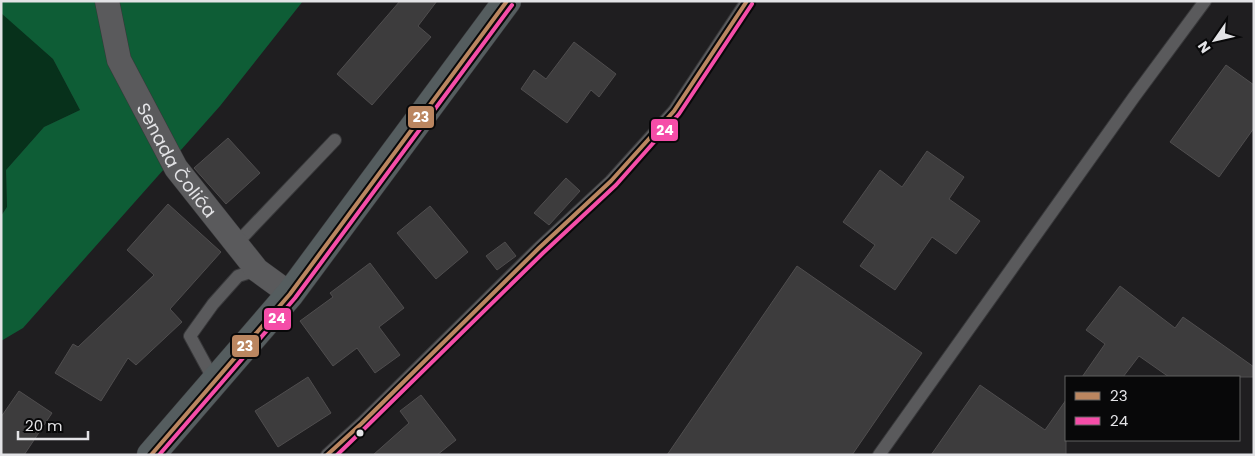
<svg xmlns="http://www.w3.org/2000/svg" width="1255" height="456" font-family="Poppins,sans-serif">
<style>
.green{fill:#07311b}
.forest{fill:#0e5d36}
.building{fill:#3d3c3d;stroke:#4f4d4e}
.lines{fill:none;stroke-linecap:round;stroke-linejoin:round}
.lane-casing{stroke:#38383a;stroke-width:14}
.street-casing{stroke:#38383a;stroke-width:25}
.primary-casing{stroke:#38383a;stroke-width:29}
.lane{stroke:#5a5a5c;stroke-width:12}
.street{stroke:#5a5a5c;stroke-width:24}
.primary{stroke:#555d5f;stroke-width:28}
.bus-1-casing{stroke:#080809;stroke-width:8}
.bus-2-casing{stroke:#080809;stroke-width:8}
.bus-1{stroke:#bb8660;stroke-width:4}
.bus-2{stroke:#f54da8;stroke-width:4}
.bus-dot{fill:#e3e3e6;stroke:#080809;stroke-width:2}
.labels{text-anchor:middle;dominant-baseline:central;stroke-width:5;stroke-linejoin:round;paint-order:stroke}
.street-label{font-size:18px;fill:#e3e3e6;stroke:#080809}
.line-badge{stroke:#080809;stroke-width:2}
.badge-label{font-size:14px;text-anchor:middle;font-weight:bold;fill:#fff}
</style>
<rect width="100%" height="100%" fill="#1f1e20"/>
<!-- green -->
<polygon class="green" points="2,13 53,59 80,110 44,127 6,170 7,207 1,216"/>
<!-- forest -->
<polygon class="forest" points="1,1 303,1 220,106 23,328 1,341 1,216 7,207 6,170 44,127 80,110 53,59 1,13"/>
<!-- building -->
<g class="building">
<polygon points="400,1 437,1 418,26 431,37 372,105 337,74"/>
<polygon points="574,42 616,74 599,97 591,90 567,123 521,89 534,70 546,79"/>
<polygon points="1226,65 1254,85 1254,128 1219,177 1170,142"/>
<polygon points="228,138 260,173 226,204 194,168"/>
<polygon points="927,151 964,177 949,199 980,221 956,254 932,237 895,290 860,266 875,245 843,222 880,170 902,187"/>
<polygon points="566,178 580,191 549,225 534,213"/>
<polygon points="168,204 221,252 170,309 182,322 136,365 128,358 101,401 55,373 73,344 78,347 154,275 127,250"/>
<polygon points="430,206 468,252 436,279 397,233"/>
<polygon points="505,242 516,256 497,270 486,256"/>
<polygon points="370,263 404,308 379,327 400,355 375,373 357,348 333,366 300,321 333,297 330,293"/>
<polygon points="797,266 922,353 852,455 667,455"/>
<polygon points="1120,286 1175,328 1183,317 1254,367 1254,377 1169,377 1139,356 1123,377 1082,377 1105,344 1086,330"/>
<polygon points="308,377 331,413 278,447 255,411"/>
<polygon points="980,385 1045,430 1066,400 1066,455 931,455"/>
<polygon points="19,391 52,413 24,455 1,455 1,417"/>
<polygon points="421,395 456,440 437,455 373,455 409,423 400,411"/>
</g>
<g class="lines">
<defs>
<g id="lane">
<polyline points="236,244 335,140"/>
<polyline points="215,382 190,336 213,304 238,276 257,270"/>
<polyline points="327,455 361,424 539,248 611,181 674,111 747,1"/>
<polyline points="879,455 1134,97 1205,1"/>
</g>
<g id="street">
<path id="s1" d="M 107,1 L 119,60 L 176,168 L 257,270 L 290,294"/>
</g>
<polyline id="primary" points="151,455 290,294 507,1"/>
</defs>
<!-- lane casing -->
<use href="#lane" class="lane-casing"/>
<!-- street casing -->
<use href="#street" class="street-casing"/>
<!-- primary casing -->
<use href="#primary" class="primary-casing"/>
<!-- lane -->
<use href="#lane" class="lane"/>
<!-- street -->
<use href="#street" class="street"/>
<!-- primary -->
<use href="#primary" class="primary"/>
<defs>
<g id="bus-1">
<polyline points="151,455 290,294 507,1"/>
<polyline points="327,455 361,424 539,248 611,181 674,111 747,1"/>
</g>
<g id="bus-2">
<polyline points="159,455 295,298 512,5"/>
<polyline points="337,455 365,428 543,253 616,185 679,114 752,4"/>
</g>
</defs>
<!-- bus-1 casing -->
<use href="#bus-1" class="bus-1-casing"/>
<!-- bus-2 casing -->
<use href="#bus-2" class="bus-2-casing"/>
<!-- bus-1 -->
<use href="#bus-1" class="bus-1"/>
<!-- bus-2 -->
<use href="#bus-2" class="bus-2"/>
</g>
<!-- markers -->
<circle class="bus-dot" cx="360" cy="433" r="4.5"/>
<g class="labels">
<!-- street labels -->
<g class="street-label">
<text stroke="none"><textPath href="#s1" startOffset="176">Senada Čolića</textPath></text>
</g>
</g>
<g class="line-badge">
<rect x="407" y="105" width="28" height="24" rx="5" fill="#bb8660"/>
<rect x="650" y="118" width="29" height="24" rx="5" fill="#f54da8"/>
<rect x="263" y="307" width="29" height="24" rx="5" fill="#f54da8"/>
<rect x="231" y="334" width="29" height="24" rx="5" fill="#bb8660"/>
</g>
<g class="badge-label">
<text x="421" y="122">23</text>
<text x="665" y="135">24</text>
<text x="277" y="323">24</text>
<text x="245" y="351">23</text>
</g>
<!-- border -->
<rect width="1255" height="456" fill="none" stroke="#e3e3e6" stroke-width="5"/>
<!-- legend -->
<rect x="1065" y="376" width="175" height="65" fill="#080809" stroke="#606061"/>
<rect x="1075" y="392" width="25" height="8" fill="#bb8660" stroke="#606061"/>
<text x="1110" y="401" font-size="15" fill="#e3e3e6">23</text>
<rect x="1075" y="417" width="25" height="8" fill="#f54da8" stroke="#606061"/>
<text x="1110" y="426" font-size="15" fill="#e3e3e6">24</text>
<!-- north arrow -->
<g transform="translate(1215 40) rotate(236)" stroke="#080809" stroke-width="4" paint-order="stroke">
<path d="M0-4L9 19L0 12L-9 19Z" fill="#e3e3e6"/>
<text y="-8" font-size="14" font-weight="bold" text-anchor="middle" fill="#e3e3e6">N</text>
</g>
<!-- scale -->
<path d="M18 431v8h70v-8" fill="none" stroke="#e3e3e6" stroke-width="2.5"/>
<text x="25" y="431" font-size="15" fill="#e3e3e6" stroke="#080809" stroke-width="4" paint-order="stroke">20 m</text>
</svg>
